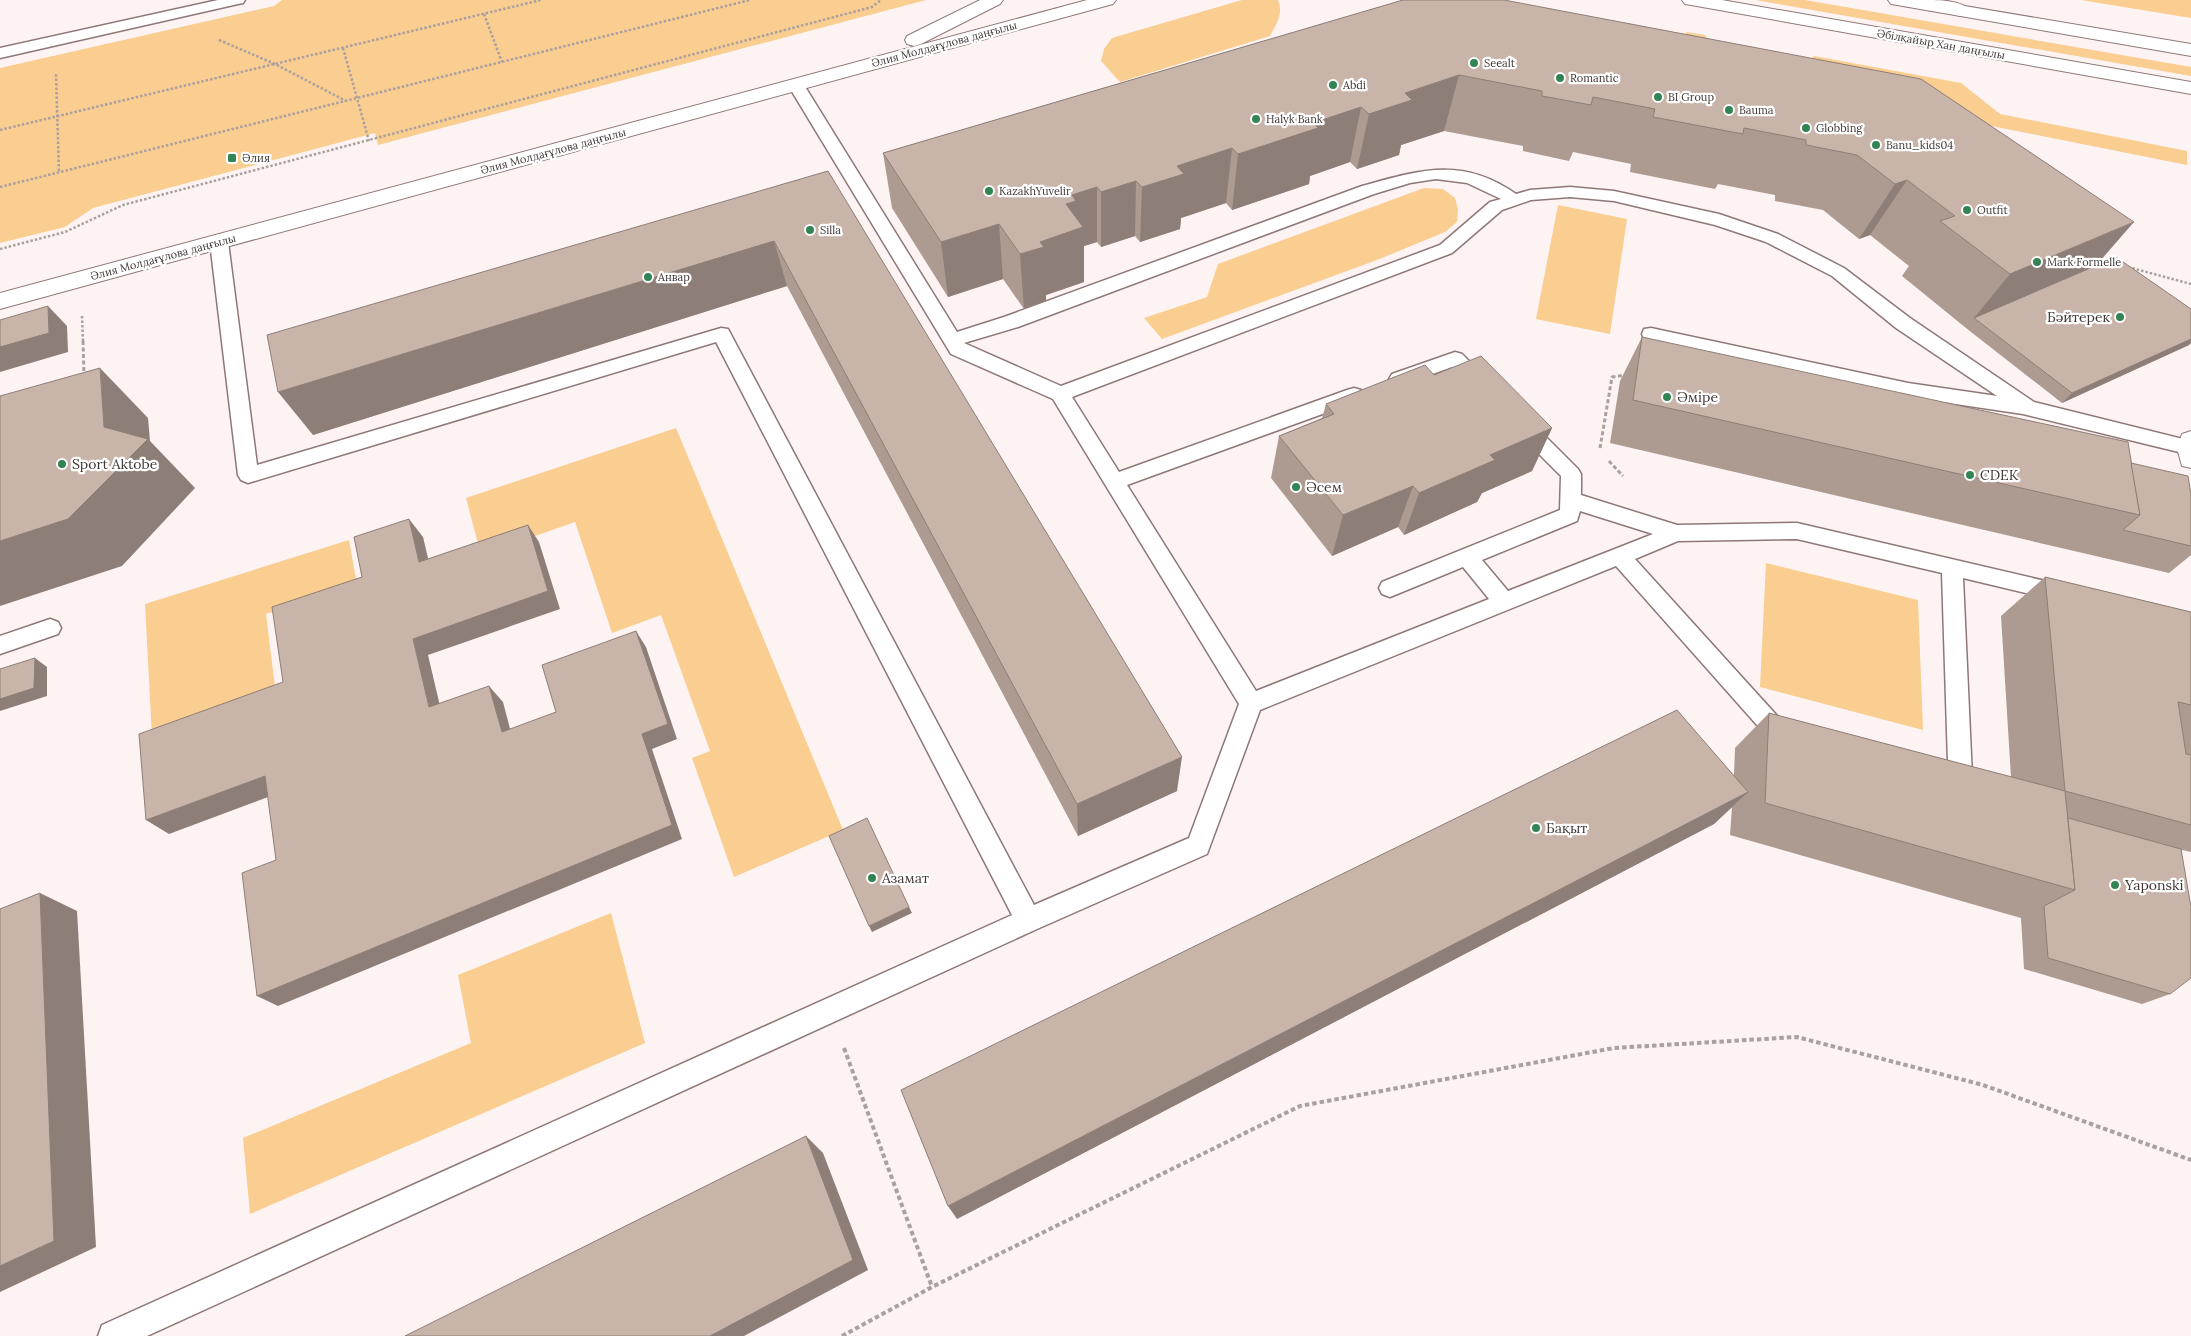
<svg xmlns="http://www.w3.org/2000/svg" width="2191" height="1336" font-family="Lora,serif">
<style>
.green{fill:#facd90}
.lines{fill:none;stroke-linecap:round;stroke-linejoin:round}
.lane-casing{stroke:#8e7877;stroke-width:3}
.street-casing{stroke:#8e7877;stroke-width:2}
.secondary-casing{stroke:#8e7877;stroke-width:2}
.primary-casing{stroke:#8e7877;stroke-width:2}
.path-far2{stroke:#aaa0a0;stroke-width:2.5;stroke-dasharray:2.5 2;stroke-linecap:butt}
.path-far1{stroke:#aaa0a0;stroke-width:3;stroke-dasharray:4 2.5;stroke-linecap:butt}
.path{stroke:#aaa0a0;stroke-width:4;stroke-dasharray:4.5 3;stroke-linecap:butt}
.lane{fill:#fff;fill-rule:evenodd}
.street{fill:#fff;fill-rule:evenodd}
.secondary{fill:#fff;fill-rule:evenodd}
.primary{fill:#fff;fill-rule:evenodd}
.wall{fill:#ad9b92}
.shaded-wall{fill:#8d7e77}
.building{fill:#c9b4aa;stroke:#8d7e77}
.poi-dot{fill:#328455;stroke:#fff;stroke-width:2}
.labels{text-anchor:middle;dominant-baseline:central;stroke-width:4.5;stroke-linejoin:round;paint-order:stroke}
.far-street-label{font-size:11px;fill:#3f3635;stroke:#fff}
.far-poi-label{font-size:11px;fill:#3f3635;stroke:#fff;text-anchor:start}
.poi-label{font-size:14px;fill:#3f3635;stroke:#fff;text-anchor:start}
</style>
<rect width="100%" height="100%" fill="#fdf3f3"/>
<!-- green -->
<g class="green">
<polygon points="282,0 926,0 378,145 375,133 93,208 65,227 0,243 0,68 274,6"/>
<path d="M 1242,0 L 1278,0 C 1284,13 1276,25 1270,36 L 1120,82 L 1101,61 L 1104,49 L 1112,38 Z"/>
<polygon points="1755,0 1805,0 2191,67 2191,76"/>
<polygon points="2081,0 2191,0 2191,18"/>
<polygon points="1686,32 1705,35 1716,55 1798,71 1814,56 1961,83 2000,114 2187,151 2187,165 1707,69 1683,54"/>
<polygon points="1424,188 1443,189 1455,198 1458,209 1457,222 1445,232 1377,260 1162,339 1144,318 1207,297 1218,264"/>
<polygon points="1558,205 1627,219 1610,334 1536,319"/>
<polygon points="676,428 843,830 734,877 692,758 710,751 661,615 612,633 575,522 481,555 466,498"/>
<polygon points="349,540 357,585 266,614 276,695 152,737 145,604"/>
<polygon points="1766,563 1918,600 1923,730 1760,687"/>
<polygon points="611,913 645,1043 250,1214 243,1138 471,1043 458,975"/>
</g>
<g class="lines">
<defs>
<g id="lane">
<polygon points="218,0 245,0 243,3 238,4 0,58 0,48"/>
<path d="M 796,80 L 802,82 L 804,85 L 957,332 L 1004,317 L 1362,186 C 1420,170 1462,156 1516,194 L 1530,190 L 1570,187 L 1614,191 L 1719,214 L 1778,234 L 1844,268 L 1910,318 L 2034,402 L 2191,441 L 2191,455 L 2023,414 L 1908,397 L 1644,339 L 1642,334 L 1644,329 L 1651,328 L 1908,383 L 1997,396 L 1896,328 L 1832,276 L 1766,242 L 1715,225 L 1614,201 L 1570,197 L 1531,200 L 1502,210 L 1452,253 L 1072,397 L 1119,472 L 1347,390 L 1354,388 L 1361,390 L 1364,395 L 1361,400 L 1127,485 L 1256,691 L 1489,599 L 1463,567 L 1390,597 L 1382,594 L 1379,588 L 1382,582 L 1560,510 L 1561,476 L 1514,429 L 1511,424 L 1514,419 L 1521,417 L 1528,419 L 1578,469 L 1581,474 L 1581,495 L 1677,525 L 1797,523 L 2071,587 L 2074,593 L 2071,599 L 2063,602 L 1963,578 L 1972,777 L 1968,785 C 1957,789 1947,785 1936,781 L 1932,773 L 1936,765 L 1944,762 L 1948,763 L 1942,573 L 1797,539 L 1678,541 L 1635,559 L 1779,718 L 1798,724 L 1802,731 L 1798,738 L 1790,741 L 1764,733 L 1616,566 L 1260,710 L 1207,854 L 1037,929 L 147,1336 L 98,1336 L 102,1325 L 1012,915 L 716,342 L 248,483 L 241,480 L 238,475 L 210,242 L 213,238 L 219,236 L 225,238 L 228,242 L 257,465 L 721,328 L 728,329 L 1034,905 L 1189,838 L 1239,704 L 1053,399 L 951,354 L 788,85 L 790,82 ZM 1436,179 L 1467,183 L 1501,199 L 1490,202 L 1440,245 L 1061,386 L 964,343 L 1018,327 L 1374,194 L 1410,183 ZM 1580,511 L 1653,534 L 1508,591 L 1482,560 L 1577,521 Z"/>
<path d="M 1455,352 L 1462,354 L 1489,381 L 1492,386 L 1489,391 C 1473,396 1462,378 1452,367 L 1399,386 L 1392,384 L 1389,379 L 1392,374 Z"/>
<polygon points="50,619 58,622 61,628 58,634 0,654 0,636"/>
</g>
<polygon id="street" points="2191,431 2191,468 2182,466 2177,448 2182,434"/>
<g id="secondary">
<polygon points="1682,0 1722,0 2191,82 2191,94 1691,5 1685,4"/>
<polygon points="1888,0 1929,0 2191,44 2191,56 1897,5 1891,4"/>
</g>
<g id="primary">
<polygon points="980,0 1003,0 1000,4 921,44 914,46 907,44 905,40 907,36"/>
<polygon points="1087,0 1116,0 1113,4 0,309 0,293"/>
<path d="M 1925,0 C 1939,0 1962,0 1971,11 L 1968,15 L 1962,16 L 1956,15 L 1928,4 Z"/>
</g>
</defs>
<!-- lane casing -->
<use href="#lane" class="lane-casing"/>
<!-- street casing -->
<use href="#street" class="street-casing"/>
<!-- secondary casing -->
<use href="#secondary" class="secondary-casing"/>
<!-- primary casing -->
<use href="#primary" class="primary-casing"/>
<!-- path-far2 -->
<g class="path-far2">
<polyline points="484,14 502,62"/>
<polyline points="219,40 275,64 346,101"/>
<polyline points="343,48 369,141"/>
<polyline points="56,74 59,173"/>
<polyline points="0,130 541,0"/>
<polyline points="0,187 750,0"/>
<polyline points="0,249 65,232 123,205 872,7 881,0"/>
<polyline points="2128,267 2191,284"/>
<polyline points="82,316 83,342"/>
</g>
<!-- path-far1 -->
<g class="path-far1">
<polyline points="83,341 84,375"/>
<polyline points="1600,448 1612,377 1626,375"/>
<polyline points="1609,461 1623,476"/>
</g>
<!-- path -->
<g class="path">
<polyline points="844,1048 932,1287"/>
<polyline points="842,1336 932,1287 1300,1106 1614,1048 1797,1037 1983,1085 2191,1160"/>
</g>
<!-- lane -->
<use href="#lane" class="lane"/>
<!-- street -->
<use href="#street" class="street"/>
<!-- secondary -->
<use href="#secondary" class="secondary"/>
<!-- primary -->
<use href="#primary" class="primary"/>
</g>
<!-- wall -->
<g class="wall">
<polygon points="1403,0 1921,79 2096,266 2189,345 2062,403 1966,328 1902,276 1909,266 1870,235 1859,239 1823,210 1775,201 1775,195 1718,184 1715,189 1630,172 1631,164 1573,152 1569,161 1523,151 1523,146 1444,131 1401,145 1399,155 1357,169 1350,162 1310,176 1309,184 1232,210 1226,203 1181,218 1180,229 1140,242 1135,236 1101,247 1097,242 1084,246 1084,282 1046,295 1046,301 1024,309 1003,279 948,297 892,208 883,153"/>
<polygon points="828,171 1177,791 1078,836 787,286 313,435"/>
<polygon points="1642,337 2131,463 2191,495 2191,555 2169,573 1610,443 1620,381"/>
<polygon points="1434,375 1552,428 1532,471 1482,493 1477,502 1404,535 1398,527 1332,556 1271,478 1279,436 1322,418 1326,404"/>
<polygon points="2045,577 2191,612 2191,852 2182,850 2170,994 2142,1004 2024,969 2021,918 1730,835 1732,807 1714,824 957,1219 1734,775 1735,748 1769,713 2011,777 2001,616"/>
</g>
<!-- shaded-wall -->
<g class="shaded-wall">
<polygon points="1459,75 1444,131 1401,145 1399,155 1357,169 1369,114 1405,93"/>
<polygon points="1361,107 1350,162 1310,176 1309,184 1232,210 1238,154 1313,123"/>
<polygon points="1232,148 1226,203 1181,218 1180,229 1140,242 1142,187 1177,166"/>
<polygon points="1907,180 1870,235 1859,239 1895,184"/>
<polygon points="1136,181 1135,236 1101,247 1101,192"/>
<polygon points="1097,187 1097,242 1084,246 1084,282 1046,295 1046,301 1024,309 1020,254 1040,242 1072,195"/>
<polygon points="2134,222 2086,277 1974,318 2010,274"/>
<polygon points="999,224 1003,279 948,297 941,242"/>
<polygon points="774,241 787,286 313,435 278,392"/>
<polygon points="48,306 67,326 68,352 0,372 0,347"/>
<polygon points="2191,339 2191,343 2189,345 2062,403 2072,393"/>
<polygon points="100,368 148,418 150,441 195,488 122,566 0,606 0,541 104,427"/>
<polygon points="1552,428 1532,471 1482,493 1477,502 1404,535 1419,493 1490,455"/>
<polygon points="1413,486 1398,527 1332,556 1343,515"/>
<polygon points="409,519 423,537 433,579 419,562"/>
<polygon points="528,525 539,542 560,609 428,655 444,723 429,707 413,639"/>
<polygon points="636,631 646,647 677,739 652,749 682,839 278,1006 257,996 642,734"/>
<polygon points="35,658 47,667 47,696 0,711 0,699"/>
<polygon points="489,686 503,702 515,748 502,732"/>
<polygon points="1182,757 1177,791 1078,836 1077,804"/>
<polygon points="265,776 284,791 169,834 146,820"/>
<polygon points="1748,792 1714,824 957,1219 948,1206"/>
<polygon points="40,893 77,911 96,1247 0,1292 0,1266"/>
<polygon points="909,907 912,913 872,932 869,926"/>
<polygon points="806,1136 823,1153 868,1270 744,1336 710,1336"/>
</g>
<!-- building -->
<g class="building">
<polygon points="1403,0 1504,0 1921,79 2134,222 2010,274 1940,221 1955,216 1907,180 1895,184 1857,155 1806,145 1806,140 1744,128 1743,134 1653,117 1655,109 1593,97 1591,105 1542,96 1542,91 1459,75 1405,93 1412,100 1369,114 1361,107 1313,123 1318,128 1238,154 1232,148 1177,166 1184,174 1142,187 1136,181 1101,192 1097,187 1072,195 1076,201 1066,204 1083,227 1040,242 1044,247 1020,254 999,224 941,242 883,153"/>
<polygon points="828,171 1182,757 1077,804 774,241 278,392 267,335"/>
<polygon points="2116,257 2191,309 2191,339 2072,393 1974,318"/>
<polygon points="48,306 49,333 0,347 0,320"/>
<polygon points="1642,337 2128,442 2140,515 1633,400"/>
<polygon points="1481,356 1552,428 1490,455 1495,460 1419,493 1413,486 1343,515 1279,436 1334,414 1326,404 1425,365 1434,375"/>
<polygon points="100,368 104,427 148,439 68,519 0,541 0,396"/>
<polygon points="2131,463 2188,476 2191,495 2191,546 2123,530 2140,515"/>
<polygon points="409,519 419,562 528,525 548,591 413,639 429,707 489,686 502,732 556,712 542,665 636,631 668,724 642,734 672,825 257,996 242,873 276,860 265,776 146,820 139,734 283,682 272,607 362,577 354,537"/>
<polygon points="2045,577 2191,612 2191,705 2178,702 2186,754 2191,755 2191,825 2065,791"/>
<polygon points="35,658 34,688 0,699 0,669"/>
<polygon points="1677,710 1748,792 948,1206 901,1090"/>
<polygon points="1769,713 2065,791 2075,890 1765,803"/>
<polygon points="867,818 909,907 869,926 829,836"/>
<polygon points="2068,818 2181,849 2191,907 2191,978 2170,994 2048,958 2044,906 2075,890"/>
<polygon points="40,893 54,1241 0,1266 0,909"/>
<polygon points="806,1136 853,1260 710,1336 405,1336"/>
</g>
<!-- markers -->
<g class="poi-dot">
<circle cx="1474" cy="63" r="5"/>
<circle cx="1560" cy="78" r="5"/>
<circle cx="1333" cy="85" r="5"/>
<circle cx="1658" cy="97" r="5"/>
<circle cx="1729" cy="110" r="5"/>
<circle cx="1256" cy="119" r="5"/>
<circle cx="1806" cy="128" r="5"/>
<circle cx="1876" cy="145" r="5"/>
<rect x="227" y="153" width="10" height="10" rx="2.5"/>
<circle cx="989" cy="191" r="5"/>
<circle cx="1967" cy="210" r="5"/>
<circle cx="810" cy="230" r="5"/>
<circle cx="2037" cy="262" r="5"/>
<circle cx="648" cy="277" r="5"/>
<circle cx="2120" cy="317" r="5"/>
<circle cx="1667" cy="397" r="5"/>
<circle cx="62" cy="464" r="5"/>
<circle cx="1970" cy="475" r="5"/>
<circle cx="1296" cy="487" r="5"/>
<circle cx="1536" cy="828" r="5"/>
<circle cx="872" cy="878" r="5"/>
<circle cx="2115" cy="885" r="5"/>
</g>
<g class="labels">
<!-- far-street labels -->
<g class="far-street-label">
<text transform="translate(944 44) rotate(-15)">Әлия Молдағұлова даңғылы</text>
<text transform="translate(1941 44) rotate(10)">Әбілқайыр Хан даңғылы</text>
<text transform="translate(553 151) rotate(-15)">Әлия Молдағұлова даңғылы</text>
<text transform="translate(163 257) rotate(-15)">Әлия Молдағұлова даңғылы</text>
</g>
<!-- far-poi labels -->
<g class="far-poi-label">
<text x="1484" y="63">Seealt</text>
<text x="1570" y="78">Romantic</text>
<text x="1343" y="85">Abdi</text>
<text x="1668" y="97">BI Group</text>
<text x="1739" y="110">Bauma</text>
<text x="1266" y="119">Halyk Bank</text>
<text x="1816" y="128">Globbing</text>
<text x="1886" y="145">Banu_kids04</text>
<text x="242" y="158">Әлия</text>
<text x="999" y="191">KazakhYuvelir</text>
<text x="1977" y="210">Outfit</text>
<text x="820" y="230">Silla</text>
<text x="2047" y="262">Mark Formelle</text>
<text x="658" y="277">Анвар</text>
</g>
<!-- poi labels -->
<g class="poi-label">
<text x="2110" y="317" text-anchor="end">Бәйтерек</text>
<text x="1677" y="397">Әміре</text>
<text x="72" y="464">Sport Aktobe</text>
<text x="1980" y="475">CDEK</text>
<text x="1306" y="487">Әсем</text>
<text x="1546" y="828">Бақыт</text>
<text x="882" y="878">Азамат</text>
<text x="2125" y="885">Yaponski</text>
</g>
</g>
</svg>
